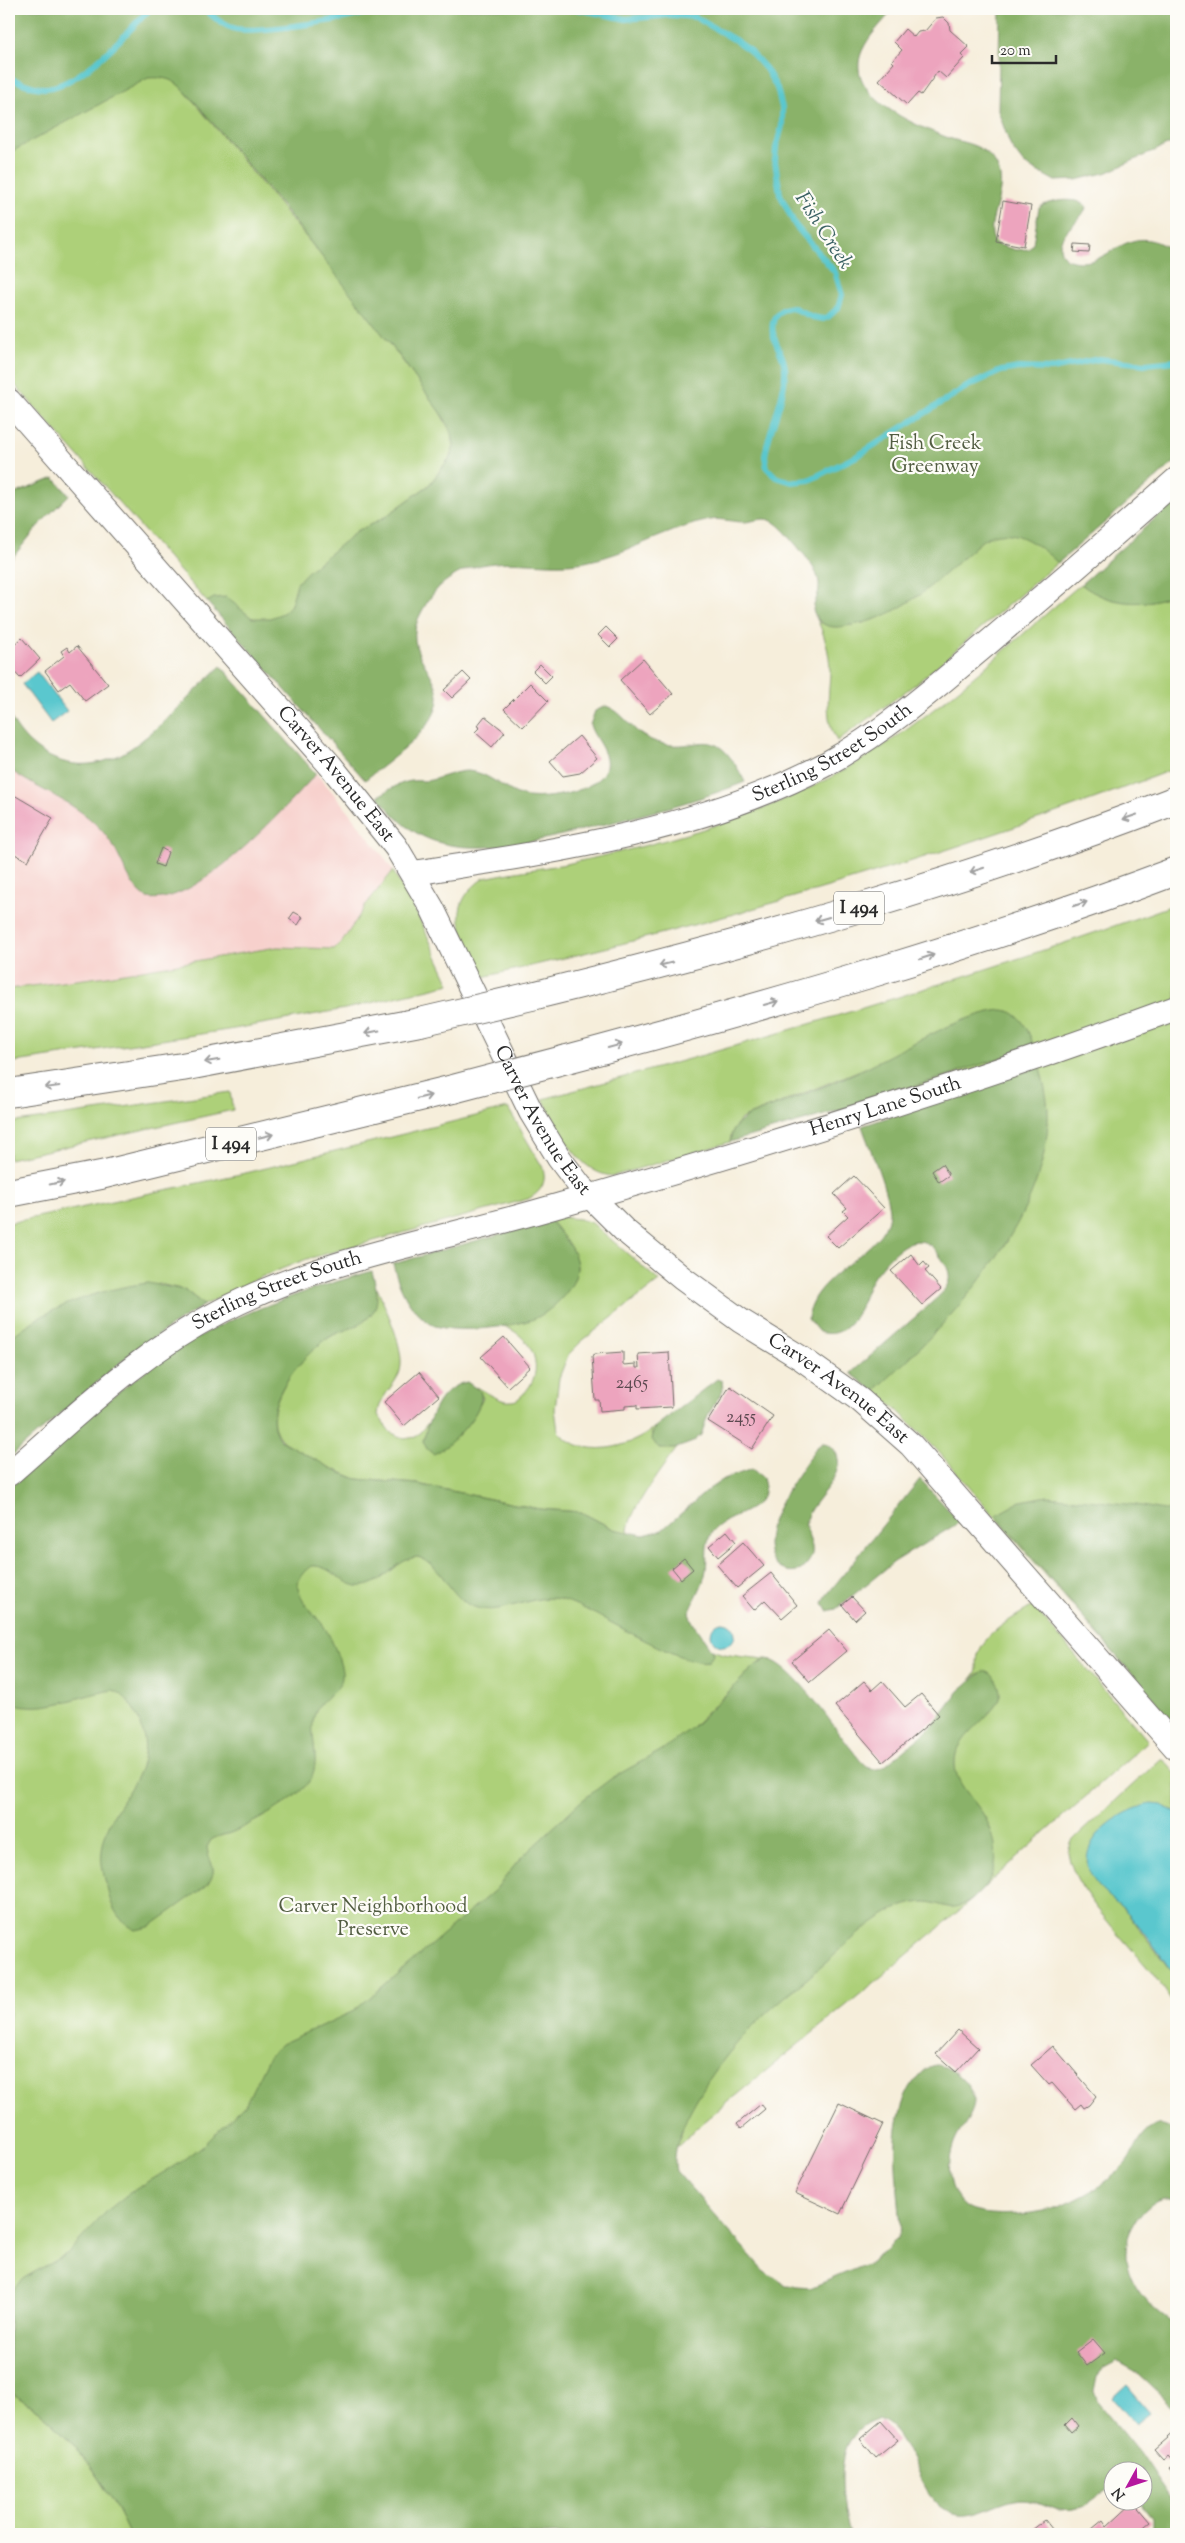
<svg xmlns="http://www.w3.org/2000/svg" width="1185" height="2543" font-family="'Sorts Mill Goudy',serif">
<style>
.built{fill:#f7d0cc}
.green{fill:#add079;stroke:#6c7e52}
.forest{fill:#8ab269;stroke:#5a6e4a}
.water{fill:#5ac7ce;stroke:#42797c}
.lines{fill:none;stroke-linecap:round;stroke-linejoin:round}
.stream{stroke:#5ac7ce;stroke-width:6}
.building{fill:#eda4be}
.minor-casing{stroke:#726f69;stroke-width:26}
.highway-casing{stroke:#726f69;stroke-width:30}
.minor{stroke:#fff;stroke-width:24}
.highway{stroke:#fff;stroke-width:28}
.highway-bridge-casing{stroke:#726f69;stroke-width:30;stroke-linecap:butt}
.highway-bridge{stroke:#fff;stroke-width:28}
.oneway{stroke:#a0a0a0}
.labels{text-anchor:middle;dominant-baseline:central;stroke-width:4.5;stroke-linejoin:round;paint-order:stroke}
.number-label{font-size:18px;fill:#5c4950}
.shield{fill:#fdfcf7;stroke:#6a6a68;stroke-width:1}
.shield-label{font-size:19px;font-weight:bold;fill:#2b2b2b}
.park-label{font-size:20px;fill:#525d42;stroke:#fdfcf7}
.street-label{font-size:20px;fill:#2b2b2b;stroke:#fdfcf7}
.water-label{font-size:21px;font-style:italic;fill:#3b6264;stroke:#fdfcf7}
</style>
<rect width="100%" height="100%" fill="#fdfcf7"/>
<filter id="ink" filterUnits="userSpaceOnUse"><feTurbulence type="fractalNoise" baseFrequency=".02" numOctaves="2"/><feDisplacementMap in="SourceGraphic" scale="10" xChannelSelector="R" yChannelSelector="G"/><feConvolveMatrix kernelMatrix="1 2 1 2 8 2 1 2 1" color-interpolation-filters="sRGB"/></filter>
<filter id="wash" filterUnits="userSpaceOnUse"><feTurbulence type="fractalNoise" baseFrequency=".0096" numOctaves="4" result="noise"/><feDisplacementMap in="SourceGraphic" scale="20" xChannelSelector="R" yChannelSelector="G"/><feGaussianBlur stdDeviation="1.12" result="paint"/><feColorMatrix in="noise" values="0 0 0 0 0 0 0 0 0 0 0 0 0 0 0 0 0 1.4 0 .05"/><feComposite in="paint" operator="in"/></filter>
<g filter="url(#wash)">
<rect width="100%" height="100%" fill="#f6eedb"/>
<!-- built -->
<polygon class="built" points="267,717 340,801 383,856 399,880 431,943 9,1045 9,746 143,825"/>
<!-- green -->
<g class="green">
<path d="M 9,9 L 812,29 L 1176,461 L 917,683 L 837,741 C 824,719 829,696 830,672 C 830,652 824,633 815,615 L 820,623 L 865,623 L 580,286 L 167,78 L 179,85 L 195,103 L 349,289 L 437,407 L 452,434 L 454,446 L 450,457 L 429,485 L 385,517 L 356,532 L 293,600 C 287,617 262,625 246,615 C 232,606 227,591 207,602 L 9,378 Z"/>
<path d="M 1081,584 C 1108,603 1146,609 1176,592 L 1176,768 C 952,855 718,924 483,977 C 466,940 440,908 484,878 C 511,872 538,869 566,864 C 651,846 746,821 824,781 C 920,732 999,653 1081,584 Z"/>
<polygon points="393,871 418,916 450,984 345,1009 234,1029 9,1063 9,989 107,976 277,947 334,949 342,942 368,902"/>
<path d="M 1176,904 L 1176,1725 L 937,1450 L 895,1408 L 853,1375 L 1008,1241 L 875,1064 L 741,1119 L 731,1135 L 730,1142 L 613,1176 C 577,1174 558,1126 543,1099 C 757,1042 968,979 1176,904 Z"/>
<polygon points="230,1092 233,1110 9,1159 9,1123"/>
<path d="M 508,1108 L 543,1168 C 547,1183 541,1192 528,1199 L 307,1259 L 261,1277 L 204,1305 L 185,1290 L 160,1284 L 84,1299 L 35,1320 L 9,1339 L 9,1223 L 250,1172 Z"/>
<path d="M 561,1217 L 579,1219 L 592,1223 L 659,1281 L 582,1341 L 568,1355 L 559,1378 L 555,1409 L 558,1431 C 581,1460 631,1449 655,1427 L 651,1435 L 674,1449 L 678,1447 C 664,1465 631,1508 628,1530 L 632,1534 L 613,1529 L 581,1512 L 539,1509 L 417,1484 L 357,1479 L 317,1462 L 702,1661 L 707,1662 L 713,1653 L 712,1650 C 726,1657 755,1657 772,1660 L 762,1661 L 755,1666 L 691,1728 L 873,1781 L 994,1678 L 979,1673 L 970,1680 C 982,1668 974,1665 979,1652 C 987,1631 1015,1617 1033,1606 L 1148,1741 L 981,1890 L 992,1876 L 944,1906 L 962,1905 L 974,1898 L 875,1982 L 703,2122 L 675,2149 L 683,2128 L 9,2353 L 9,1488 L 291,1447 C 245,1421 301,1354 330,1337 C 342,1329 357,1327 368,1318 L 373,1312 L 377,1288 C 385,1308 408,1353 399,1374 C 392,1389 379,1397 378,1415 L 390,1432 L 404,1439 L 416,1437 L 428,1423 L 423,1443 L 439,1451 L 467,1425 L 483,1398 L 477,1387 C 486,1392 501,1403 512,1401 C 518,1401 523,1394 527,1390 C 547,1365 529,1333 500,1325 C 528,1322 548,1314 566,1291 C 571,1284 577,1275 577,1267 C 576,1250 559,1233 550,1220 Z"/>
<path d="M 1162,1758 L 1176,1774 L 1176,1813 L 1172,1810 L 1091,1846 L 1089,1868 L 1100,1887 L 1128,1913 L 1176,1978 L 1176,2009 C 1153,1961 1074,1901 1068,1852 L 1072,1841 L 1079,1834 Z"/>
<path d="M 9,2392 C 65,2422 103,2478 129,2534 L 9,2534 Z"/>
</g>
<!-- forest -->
<g class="forest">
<path d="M 9,9 L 894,9 C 883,22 869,35 862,51 C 843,96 915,125 946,137 C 965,144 980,143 993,160 C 1015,188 980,223 996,244 L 1016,250 L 1029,249 L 1033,243 L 1039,208 C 1048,200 1072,198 1083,203 L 1086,208 C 1079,225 1047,238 1066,259 C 1111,276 1123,213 1176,253 L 1176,461 L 1058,563 C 1036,543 1012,523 983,540 C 940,576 905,619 846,626 C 830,629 819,626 813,610 C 814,602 820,593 819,585 C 819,571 805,556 797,546 C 790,538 780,524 770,520 C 762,517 752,522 744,522 C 732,522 722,518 710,520 C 668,528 629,554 585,562 C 533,571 487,546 440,586 C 433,593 427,602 422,611 C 396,656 449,674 436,709 C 427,735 386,763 365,780 L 207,602 L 214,598 L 226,597 L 252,618 L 270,618 L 283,613 L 291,605 L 297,583 L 306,573 L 356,532 L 385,517 L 429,485 L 450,458 L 454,446 L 452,434 L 446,421 L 401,358 L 287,212 L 196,103 C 178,84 174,76 148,78 L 9,153 Z"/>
<polygon points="1000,9 1176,9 1176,141 1108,172 1076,180 1055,181 1024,164 1011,147 998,111"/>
<polygon points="54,478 69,495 39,525 9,562 9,496"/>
<path d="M 1176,500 L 1176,592 C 1147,609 1107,605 1081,584 Z"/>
<path d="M 221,666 L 316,774 C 285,807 197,908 147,898 C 129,888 122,858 110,841 C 85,804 43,794 9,769 L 9,714 C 28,754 70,776 113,758 C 146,745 193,692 221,666 Z"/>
<path d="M 606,706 C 623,711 632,732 649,739 C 699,761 710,712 745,782 C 700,800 653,812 606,824 C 557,836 491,856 441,843 C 413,836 395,818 378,796 C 388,791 400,782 412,781 C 419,780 425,782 431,780 C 443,777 456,771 468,771 C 489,772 503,790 523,796 C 544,802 612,790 606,759 C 604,747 593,736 590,725 L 595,711 Z"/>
<path d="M 1003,1010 C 1021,1012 1029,1031 1034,1047 L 845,1109 L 730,1142 L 733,1129 L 746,1117 C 784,1102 822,1088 859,1071 C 897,1053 962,1013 1003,1010 Z"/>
<path d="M 1040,1067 C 1044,1085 1049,1102 1048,1120 C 1045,1225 948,1324 874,1391 L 851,1373 L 938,1297 C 943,1291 951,1284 949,1274 C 948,1267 943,1260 938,1254 C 917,1223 890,1255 874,1276 C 863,1292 862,1313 847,1326 C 839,1334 830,1335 819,1332 L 808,1319 C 808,1275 886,1253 889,1214 C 890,1195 869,1147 862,1126 Z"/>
<path d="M 550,1220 C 559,1232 576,1249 577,1266 C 578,1286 553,1310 536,1318 C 516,1327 451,1335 431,1324 C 409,1310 399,1287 393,1264 Z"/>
<path d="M 372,1271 C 375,1284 381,1299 373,1312 C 363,1328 342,1329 328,1338 C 302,1356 256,1407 280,1440 L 336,1471 L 357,1479 L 417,1484 L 539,1509 L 581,1512 L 613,1529 L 644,1535 L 662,1530 L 709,1489 L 724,1479 L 752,1469 L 763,1478 C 774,1512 726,1513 712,1532 C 704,1545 708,1556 706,1570 C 704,1585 694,1599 689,1613 C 693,1628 713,1649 713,1655 L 709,1661 C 681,1668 595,1609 563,1600 C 533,1591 503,1618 474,1607 C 449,1598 443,1565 418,1557 C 397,1558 385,1583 364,1586 C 344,1589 332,1564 311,1566 C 282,1587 309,1607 323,1625 C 331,1637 336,1650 340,1663 C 350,1693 323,1691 315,1713 C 307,1736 324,1761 308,1783 C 293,1802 257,1821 235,1831 C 227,1835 219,1835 211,1840 L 207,1847 C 209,1866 221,1868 205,1887 L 149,1927 L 136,1930 C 120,1923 112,1909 108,1892 C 105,1878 100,1865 102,1851 C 108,1796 166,1774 136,1714 C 131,1704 123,1693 113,1690 C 78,1695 44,1715 9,1702 L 9,1488 C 53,1449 97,1408 144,1372 C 209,1321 294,1294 372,1271 Z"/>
<path d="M 148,1283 L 185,1290 L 204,1305 L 136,1349 L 9,1458 L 9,1339 C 46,1307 100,1289 148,1283 Z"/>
<polygon points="717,1379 722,1381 723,1390 708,1415 701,1435 693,1442 674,1449 659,1449 651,1438 655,1427"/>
<path d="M 467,1382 L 480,1391 C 489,1407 448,1450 433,1454 L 427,1449 L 423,1441 C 430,1417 439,1387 467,1382 Z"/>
<path d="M 822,1443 C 828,1443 832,1446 835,1451 C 850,1475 810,1500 806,1520 C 803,1539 825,1549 801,1570 C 791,1573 784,1572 776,1565 C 749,1536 798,1475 815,1449 Z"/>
<polygon points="920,1479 960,1522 894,1562 836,1609 827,1611 823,1603 826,1596"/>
<polygon points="1048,1496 1136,1505 1176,1512 1176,1725 996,1515 1021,1501"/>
<path d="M 767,1659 C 793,1663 834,1728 852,1750 C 857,1756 863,1766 871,1769 C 876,1770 881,1768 885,1766 L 932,1727 L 959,1691 L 983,1671 C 996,1672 1001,1688 1000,1699 C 989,1719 962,1733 956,1755 C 950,1780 972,1796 983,1814 C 995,1833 1002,1863 988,1882 C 979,1895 965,1909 948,1907 C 941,1906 934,1902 926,1902 C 915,1902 900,1906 890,1912 C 867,1924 847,1944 828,1961 C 805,1981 781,1999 759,2020 C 728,2049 666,2128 676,2171 L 763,2270 L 786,2286 L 810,2288 L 869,2263 L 889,2248 L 897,2238 L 901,2227 C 898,2179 885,2122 915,2080 C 920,2073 927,2066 936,2065 C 949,2065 965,2080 971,2091 C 981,2108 963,2124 956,2139 C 946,2160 946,2193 967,2208 C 981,2217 1022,2215 1038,2212 C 1067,2208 1108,2185 1126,2163 C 1136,2151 1138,2135 1153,2127 C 1161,2122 1170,2126 1176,2132 L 1176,2199 C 1162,2195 1153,2202 1143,2212 C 1106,2253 1135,2301 1176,2325 L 1176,2409 L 1135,2371 L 1117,2361 L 1104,2368 L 1097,2376 L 1094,2391 L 1098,2403 L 1139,2453 L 1172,2502 L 1176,2509 L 1176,2534 L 1148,2534 L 1152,2527 L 1152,2518 L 1138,2501 L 1142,2500 L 1142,2470 L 1112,2470 L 1112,2488 C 1098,2493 1089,2507 1073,2510 C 1052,2514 1037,2495 1015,2500 C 992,2504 969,2524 946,2511 C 916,2494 909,2424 877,2419 C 830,2433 841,2498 850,2534 L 129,2534 C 103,2478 65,2422 9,2392 L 9,2291 L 24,2278 L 68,2253 L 108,2210 L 128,2194 L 184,2160 L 205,2144 L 245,2105 L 268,2058 L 281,2044 L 354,2011 L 495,1890 L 519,1860 L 580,1802 L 612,1778 L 662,1750 L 694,1726 L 755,1666 Z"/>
</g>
<!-- water -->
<g class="water">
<polygon points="37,672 67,711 51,723 22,684"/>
<circle cx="723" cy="1634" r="12"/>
<path d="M 1152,1804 L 1162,1805 L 1176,1813 L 1176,1978 C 1161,1956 1146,1933 1128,1913 C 1116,1901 1099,1891 1091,1875 C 1073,1840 1124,1808 1152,1804 Z"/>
<polygon points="1126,2385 1150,2413 1136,2424 1113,2397"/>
</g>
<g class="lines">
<!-- stream -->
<g class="stream">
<path d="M 204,9 C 214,17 223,26 236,29 C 257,33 358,19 376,9"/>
<path d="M 577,9 L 626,19 L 670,15 L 695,17 L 735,40 L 749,50 L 766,69 L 777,88 L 782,108 L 782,126 L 776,148 L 775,161 L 780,194 L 795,225 L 835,272 L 842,295 L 838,308 L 828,317 L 823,319 L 812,317 L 792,307 C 783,308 775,313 773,322 C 769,340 787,355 785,374 C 784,402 769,428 765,456 L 767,468 L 776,477 L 792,482 L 809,480 L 857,456 L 968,386 L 1001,371 L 1019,368 L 1052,369 L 1099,359 L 1145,364 L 1176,361"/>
<path d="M 9,78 C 21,82 33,89 46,88 C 82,85 126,33 150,9"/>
</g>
</g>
<g id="blocks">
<!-- building -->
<g class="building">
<polygon points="943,17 949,23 950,30 969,47 961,55 964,58 946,78 938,71 921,95 918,93 907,105 879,80 894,63 892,61 902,50 894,42 905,29 914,37 918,32 925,31 936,18"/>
<polygon points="1003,201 1031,206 1024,246 996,241"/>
<polygon points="1075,244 1090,245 1089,253 1074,252"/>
<polygon points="606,627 618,639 610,647 598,635"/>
<polygon points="22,638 40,659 20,678 9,666 9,650"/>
<polygon points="77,646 108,684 85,701 70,682 59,690 45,671 64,656 61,651 67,647 70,652"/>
<polygon points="643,659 673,694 650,714 620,680"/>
<polygon points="540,664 552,676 545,683 533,671"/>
<polygon points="463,672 471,680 452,698 444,690"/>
<polygon points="530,683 548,701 523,727 504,709"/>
<polygon points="485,716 505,732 492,747 475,732 480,727 477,726"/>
<polygon points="579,736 597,758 580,773 563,776 550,761"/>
<polygon points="9,792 53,818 28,861 9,851"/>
<polygon points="161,848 168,852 163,867 155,864"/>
<polygon points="294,912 303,917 298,925 289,919"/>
<polygon points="942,1164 949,1175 939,1182 932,1171"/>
<polygon points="854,1176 884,1208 838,1248 826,1236 848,1216 843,1211 847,1208 834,1194"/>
<polygon points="911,1254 920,1266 924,1262 929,1268 925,1271 941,1289 922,1305 891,1271"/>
<polygon points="504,1337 530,1367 508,1387 481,1357"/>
<polygon points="623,1352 623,1365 636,1364 636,1368 639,1368 638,1354 669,1352 672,1407 637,1409 637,1405 625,1406 625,1409 600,1411 599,1400 595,1400 592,1356 595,1354"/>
<polygon points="419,1372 439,1396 404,1426 384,1402"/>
<polygon points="730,1386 773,1416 752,1449 708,1421"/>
<polygon points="727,1531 736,1542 718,1557 709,1546"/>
<polygon points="743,1542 764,1566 737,1588 717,1565"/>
<polygon points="684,1558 693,1569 681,1579 672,1568"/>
<polygon points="771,1573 797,1605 782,1618 765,1600 754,1610 742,1596"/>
<polygon points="852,1597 865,1611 855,1620 842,1605"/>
<polygon points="829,1630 847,1651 810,1682 792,1661"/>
<polygon points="864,1681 872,1690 882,1681 905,1707 921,1694 939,1715 883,1762 835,1706"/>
<polygon points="958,2030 978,2048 956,2072 936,2054"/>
<polygon points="1053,2046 1096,2096 1089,2105 1084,2108 1081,2104 1075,2109 1052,2083 1049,2085 1031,2065"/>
<polygon points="839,2103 883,2124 840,2214 795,2193"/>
<polygon points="761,2104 765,2109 741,2129 737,2124"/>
<polygon points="1093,2339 1105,2353 1087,2366 1076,2352"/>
<polygon points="1072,2418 1078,2426 1071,2432 1065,2425"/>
<polygon points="881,2421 898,2440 876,2458 860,2439"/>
<polygon points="1176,2431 1176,2477 1169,2468 1175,2464 1168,2456 1163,2460 1154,2450"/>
<polygon points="1133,2502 1150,2522 1135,2534 1129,2534 1127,2531 1123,2534 1096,2534 1092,2529 1103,2520 1107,2526"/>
<polygon points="1045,2520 1056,2534 1035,2534 1032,2530"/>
</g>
</g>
</g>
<g filter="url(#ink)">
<use href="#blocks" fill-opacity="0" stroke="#726f69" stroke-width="1"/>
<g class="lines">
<defs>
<g id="minor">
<path id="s1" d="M 9,401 L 330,765 L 396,847 L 432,908 L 531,1112 L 559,1158 L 580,1186 L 624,1230 L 682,1278 L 741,1321 L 801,1358 L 860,1400 L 911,1445 L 1176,1748"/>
<path id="s2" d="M 413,873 C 551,852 701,831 826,764 C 886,731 937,686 989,642 C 1052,589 1114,535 1176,480"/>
<path id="s3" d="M 9,1474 C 77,1415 139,1353 221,1311 C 321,1259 436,1241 543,1210 C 756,1150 968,1084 1176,1008"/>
</g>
<g id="highway">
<path d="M 536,995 C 753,942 968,881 1176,800"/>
<path d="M 567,1059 C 773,1004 977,946 1176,871"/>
<polyline points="9,1093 182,1067 420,1022"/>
<polyline points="9,1193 101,1175 453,1089"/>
</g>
</defs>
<!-- minor casing -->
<use href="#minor" class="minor-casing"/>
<!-- highway casing -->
<use href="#highway" class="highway-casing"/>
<!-- minor -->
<use href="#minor" class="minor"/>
<!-- highway -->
<use href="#highway" class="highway"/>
<defs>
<g id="highway-bridge">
<polyline points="420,1022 536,995"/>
<polyline points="453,1089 567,1059"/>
</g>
</defs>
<!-- highway-bridge casing -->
<use href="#highway-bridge" class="highway-bridge-casing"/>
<!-- highway-bridge -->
<use href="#highway-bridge" class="highway-bridge"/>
</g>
<!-- one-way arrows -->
<defs><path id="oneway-shaft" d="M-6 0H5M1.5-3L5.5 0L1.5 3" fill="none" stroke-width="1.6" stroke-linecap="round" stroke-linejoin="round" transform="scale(1.25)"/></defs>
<g class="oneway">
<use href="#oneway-shaft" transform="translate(1130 817) rotate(161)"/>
<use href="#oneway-shaft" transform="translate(977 870) rotate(162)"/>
<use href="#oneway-shaft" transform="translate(1080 904) rotate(-18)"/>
<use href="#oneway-shaft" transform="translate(822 919) rotate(164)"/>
<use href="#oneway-shaft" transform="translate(927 957) rotate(-18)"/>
<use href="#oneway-shaft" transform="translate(666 964) rotate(166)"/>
<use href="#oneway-shaft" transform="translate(771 1003) rotate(-16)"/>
<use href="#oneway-shaft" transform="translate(372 1032) rotate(169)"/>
<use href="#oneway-shaft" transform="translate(615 1046) rotate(-15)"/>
<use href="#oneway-shaft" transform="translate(212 1061) rotate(170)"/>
<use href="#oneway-shaft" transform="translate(52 1087) rotate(172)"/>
<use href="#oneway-shaft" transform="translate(424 1097) rotate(-14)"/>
<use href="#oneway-shaft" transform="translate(266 1136) rotate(-13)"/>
<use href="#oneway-shaft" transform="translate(57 1183) rotate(-11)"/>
</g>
</g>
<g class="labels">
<!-- number labels -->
<g class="number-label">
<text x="632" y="1384">2465</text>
<text x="741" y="1418">2455</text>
</g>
<!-- shield labels -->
<g class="shield">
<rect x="834" y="891.5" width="50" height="33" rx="4"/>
<rect x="206" y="1127.5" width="50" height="33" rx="4"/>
</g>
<g class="shield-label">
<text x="859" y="908">I 494</text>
<text x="231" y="1144">I 494</text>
</g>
<!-- park labels -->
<g class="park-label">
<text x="935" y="444">Fish Creek<tspan x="935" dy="23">Greenway</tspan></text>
<text x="373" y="1907">Carver Neighborhood<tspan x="373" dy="23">Preserve</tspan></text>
</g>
<!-- street labels -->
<g class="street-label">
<text stroke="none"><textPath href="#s2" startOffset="440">Sterling Street South</textPath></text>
<text stroke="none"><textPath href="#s1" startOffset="496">Carver Avenue East</textPath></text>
<text stroke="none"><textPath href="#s3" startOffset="964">Henry Lane South</textPath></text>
<text stroke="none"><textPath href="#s1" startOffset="901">Carver Avenue East</textPath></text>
<text stroke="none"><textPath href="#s3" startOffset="328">Sterling Street South</textPath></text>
<text stroke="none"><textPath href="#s1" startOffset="1306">Carver Avenue East</textPath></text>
</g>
<!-- water labels -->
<g class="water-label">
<text transform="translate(823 231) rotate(57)">Fish Creek</text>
</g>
</g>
<!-- margin -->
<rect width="1185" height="2543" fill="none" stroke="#fdfcf7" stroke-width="30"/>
<!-- north arrow -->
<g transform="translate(1128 2486) rotate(230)"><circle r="24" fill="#fdfcf7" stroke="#a9a8a5"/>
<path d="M0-4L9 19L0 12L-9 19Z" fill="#b5179e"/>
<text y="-8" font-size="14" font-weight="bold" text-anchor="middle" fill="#2b2b2b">N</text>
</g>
<!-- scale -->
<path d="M992 55v8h64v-8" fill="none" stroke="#2b2b2b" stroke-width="2.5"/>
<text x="1000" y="55" font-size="15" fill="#2b2b2b" stroke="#fdfcf7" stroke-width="4" paint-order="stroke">20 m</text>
</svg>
